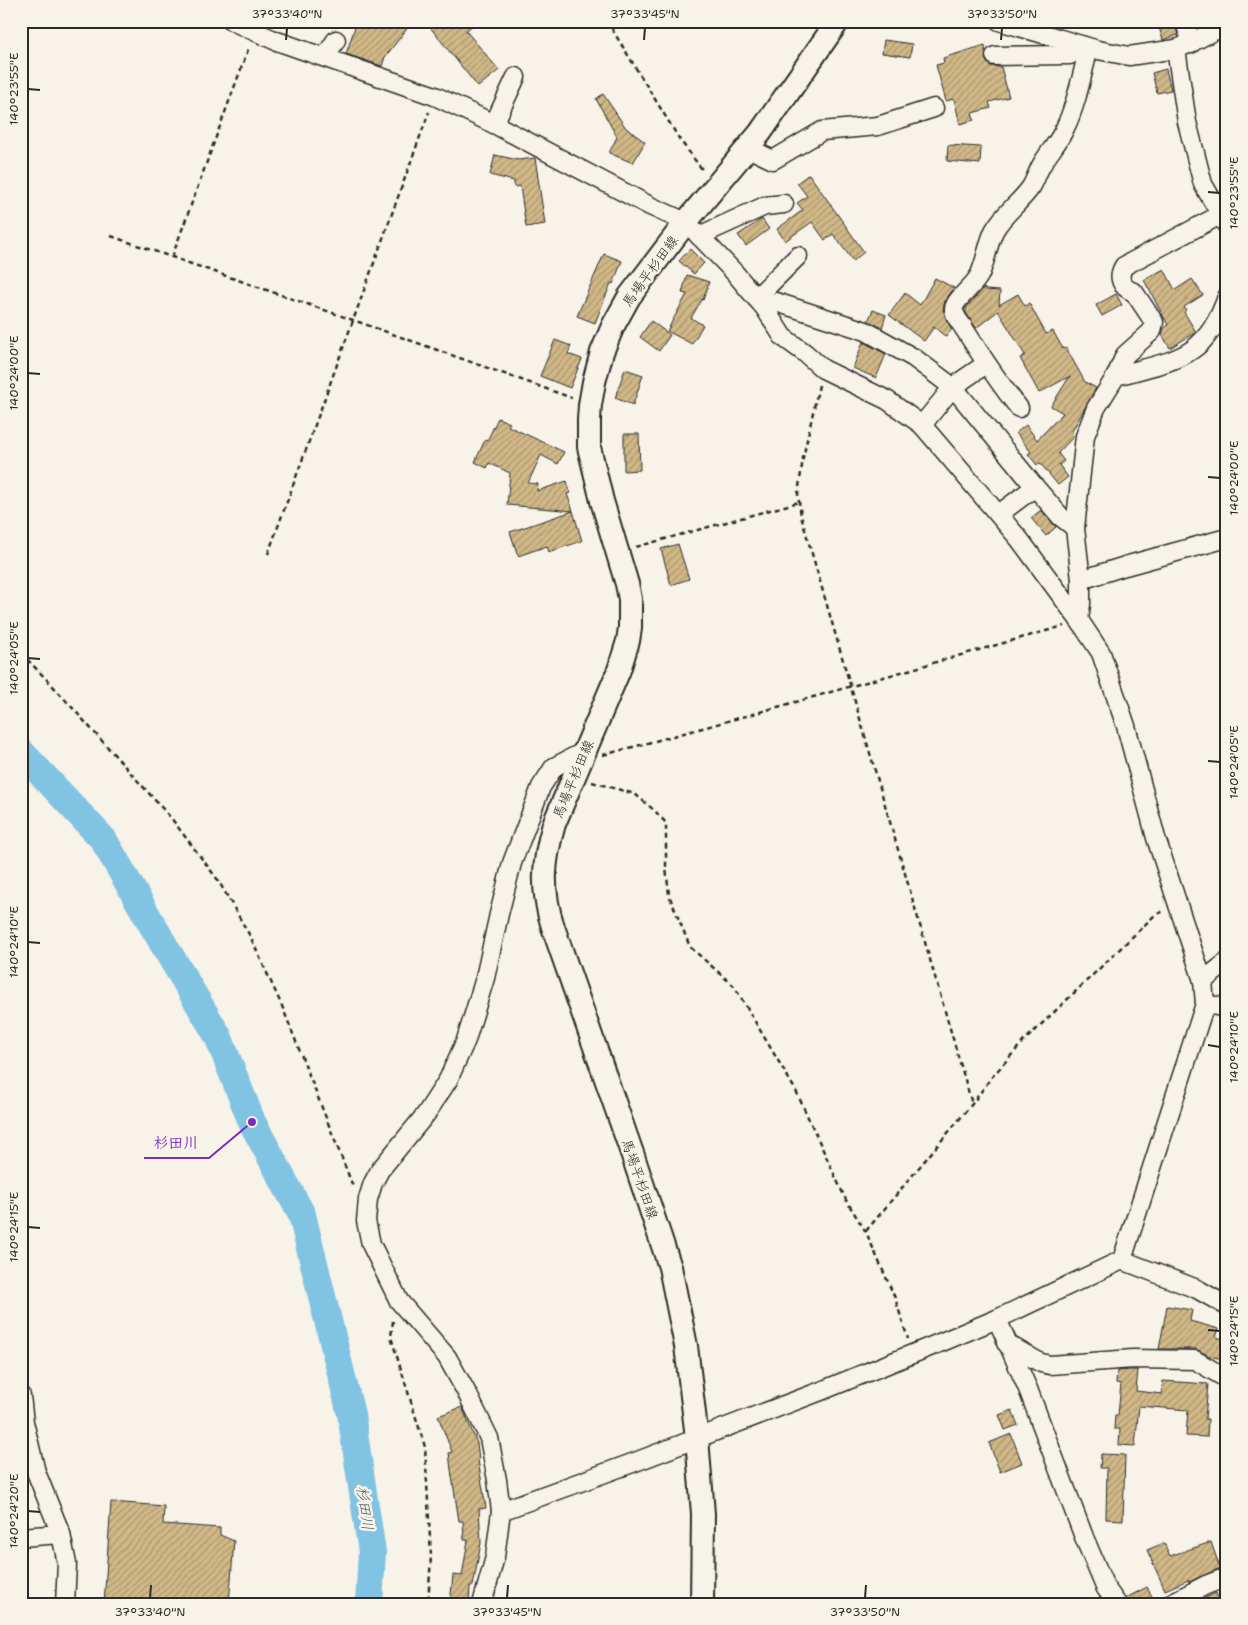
<svg xmlns="http://www.w3.org/2000/svg" width="1248" height="1625" font-family="'Shantell Sans','Klee One',sans-serif">
<style>
.lines{fill:none;stroke-linecap:round;stroke-linejoin:round}
.river{stroke:#81c3e2;stroke-width:28}
.building{fill:url(#building-hatch);stroke:#2b2b2b}
.minor-casing{stroke:#2b2b2b;stroke-width:21}
.major-casing{stroke:#2b2b2b;stroke-width:26}
.path{stroke:#2b2b2b;stroke-width:2.5;stroke-dasharray:5 4;stroke-linecap:butt}
.minor{stroke:#f7f3e8;stroke-width:18}
.major{stroke:#f7f3e8;stroke-width:22}
.ticks{fill:none;stroke:#2b2b2b;stroke-width:2}
.labels{text-anchor:middle;dominant-baseline:central;stroke-width:5;stroke-linejoin:round;paint-order:stroke}
.street-label{font-size:14px;fill:#2b2b2b;stroke:#f7f3e8}
.water-label{font-size:15px;font-style:italic;fill:#455962;stroke:#f7f3e8}
.leader{fill:none;stroke:#7b2cbf;stroke-width:2}
.callout-dot{fill:#7b2cbf;stroke:#f7f3e8;stroke-width:2}
.callout-label{font-size:15px;text-anchor:middle;font-weight:bold;fill:#7b2cbf;stroke:#f7f3e8;stroke-width:5;stroke-linejoin:round;paint-order:stroke}
.neatline{fill:none;stroke:#2b2b2b;stroke-width:2}
.ticks-label{font-size:12px;text-anchor:middle;fill:#2b2b2b}
</style>
<defs>
<pattern id="building-hatch" width="6" height="6" patternUnits="userSpaceOnUse" patternTransform="scale(1.25)"><rect width="6" height="6" fill="#d1b887"/><path d="M-1 1l2-2M0 6l6-6M5 7l2-2" fill="none" stroke="#aa966f"/></pattern>
</defs>
<rect width="100%" height="100%" fill="#f7f3e8"/>
<filter id="ink" filterUnits="userSpaceOnUse"><feTurbulence type="fractalNoise" baseFrequency=".02" numOctaves="2"/><feDisplacementMap in="SourceGraphic" scale="10" xChannelSelector="R" yChannelSelector="G"/><feConvolveMatrix kernelMatrix="1 2 1 2 8 2 1 2 1" color-interpolation-filters="sRGB"/></filter>
<g filter="url(#ink)">
<g class="lines">
<!-- river -->
<polyline class="river" points="21,752 103,839 168,952 218,1036 252,1122 302,1215 351,1414 372,1552 369,1604"/>
</g>
<!-- building -->
<g class="building">
<polygon points="357,21 413,21 385,57 382,66 346,54"/>
<polygon points="425,21 477,21 466,31 499,70 478,87"/>
<polygon points="1157,21 1175,21 1178,35 1163,40"/>
<polygon points="884,40 912,44 910,57 882,53"/>
<polygon points="985,45 986,61 990,66 1001,67 1009,97 989,102 991,108 972,113 974,120 960,124 954,99 946,101 936,65 944,63 943,58"/>
<polygon points="1166,69 1171,90 1157,93 1152,73"/>
<polygon points="603,94 626,128 645,142 633,163 609,153 617,137 596,99"/>
<polygon points="948,145 981,147 980,164 947,161"/>
<polygon points="495,155 518,160 535,158 545,224 526,227 520,186 514,187 514,181 490,175"/>
<polygon points="809,174 864,252 853,261 833,234 825,240 812,222 785,241 777,229 803,210 797,203 807,196 797,183"/>
<polygon points="762,219 769,229 746,246 738,235"/>
<polygon points="690,249 704,263 694,274 679,261"/>
<polygon points="604,254 622,261 613,284 611,283 595,323 577,316"/>
<polygon points="1164,269 1175,290 1192,279 1203,295 1184,307 1186,310 1184,312 1196,332 1170,348 1162,335 1164,328 1168,325 1144,280"/>
<polygon points="687,275 709,282 703,300 702,299 691,318 703,325 692,344 667,331 687,294 682,293"/>
<polygon points="935,278 954,288 945,301 943,309 946,319 952,329 946,337 934,327 924,341 889,315 905,293 920,305"/>
<polygon points="984,288 986,290 1000,291 999,305 1018,294 1025,306 1029,303 1046,334 1053,331 1063,349 1066,348 1085,382 1096,388 1071,433 1074,436 1058,453 1064,461 1059,465 1068,477 1058,485 1040,463 1037,465 1028,454 1031,452 1016,433 1026,425 1037,440 1063,413 1051,406 1070,376 1039,393 1020,358 1025,355 998,311 976,328 966,313 966,308"/>
<polygon points="1116,294 1122,305 1102,316 1096,305"/>
<polygon points="873,310 886,315 882,328 868,321"/>
<polygon points="651,321 670,335 659,351 640,337"/>
<polygon points="555,340 571,346 568,354 582,359 570,388 540,376"/>
<polygon points="863,342 886,354 876,378 853,368"/>
<polygon points="625,369 643,375 633,405 615,398"/>
<polygon points="498,418 510,423 508,426 564,452 558,464 541,455 528,483 538,484 537,491 567,481 570,493 567,494 573,511 507,505 510,473 489,463 487,468 475,462 485,440 487,441"/>
<polygon points="624,434 639,434 640,470 624,471"/>
<polygon points="1041,510 1056,527 1046,536 1031,518"/>
<polygon points="573,511 582,541 549,552 547,546 518,556 510,532"/>
<polygon points="678,544 689,579 671,585 661,549"/>
<polygon points="1167,1306 1192,1310 1190,1321 1219,1329 1216,1337 1227,1340 1227,1360 1209,1356 1196,1349 1159,1349"/>
<polygon points="1130,1370 1138,1370 1136,1391 1162,1394 1163,1381 1208,1384 1205,1419 1208,1419 1207,1437 1186,1436 1188,1410 1139,1406 1135,1446 1119,1445 1120,1429 1114,1429 1115,1415 1118,1415 1121,1384 1116,1383 1117,1371"/>
<polygon points="462,1407 477,1443 479,1460 478,1460 486,1508 479,1509 481,1543 473,1586 470,1586 469,1604 450,1604 453,1575 462,1576 468,1540 464,1540 463,1521 459,1521 451,1470 449,1453 452,1452 438,1416"/>
<polygon points="1012,1410 1018,1425 1005,1430 999,1415"/>
<polygon points="1011,1434 1022,1463 1000,1472 989,1443"/>
<polygon points="1101,1454 1125,1455 1123,1520 1106,1519 1107,1468 1100,1468"/>
<polygon points="111,1502 164,1506 163,1524 220,1528 220,1535 234,1541 229,1604 104,1604"/>
<polygon points="1211,1542 1220,1568 1189,1582 1188,1580 1165,1590 1147,1550 1164,1543 1170,1556"/>
<polygon points="1147,1587 1156,1604 1128,1604 1126,1598"/>
<polygon points="1216,1593 1221,1604 1198,1604 1197,1602"/>
</g>
<g class="lines">
<defs>
<g id="minor">
<polyline points="232,21 274,40 435,96 494,124 650,206 686,222 734,272 750,291 764,307 783,337 805,353 823,369 887,400 922,425 1020,540 1079,620 1101,653 1126,726 1156,838 1203,981 1205,1004 1122,1260 997,1319 937,1344 821,1391 635,1462 501,1511"/>
<polyline points="999,21 1098,50 1129,56 1176,49"/>
<polyline points="1185,21 1191,44"/>
<path d="M 1227,24 C 1210,32 1194,43 1176,49 L 1187,122 L 1203,184 L 1227,226"/>
<polyline points="995,56 1070,55 1084,46"/>
<polyline points="325,57 336,40"/>
<polyline points="494,124 516,77"/>
<polyline points="748,148 773,160 822,131 878,126 934,108"/>
<polyline points="699,236 765,206 784,204"/>
<polyline points="756,298 798,256"/>
<polyline points="764,307 776,302 866,331 914,358 954,388 1035,487 1061,517 1075,528"/>
<path d="M 1116,376 L 1125,355 L 1152,331 L 1154,322 L 1134,292 C 1121,288 1117,277 1124,266 L 1220,215"/>
<path d="M 1019,408 C 999,383 982,357 965,330 C 961,323 955,318 954,310 C 953,300 975,286 980,274 C 986,260 988,244 994,231 C 1003,214 1020,203 1031,187 C 1035,181 1037,173 1041,166 C 1048,153 1059,142 1065,128 C 1077,104 1082,73 1089,48"/>
<polyline points="922,425 948,393 964,379 986,364"/>
<polyline points="999,514 1035,487"/>
<polyline points="1081,580 1125,566 1227,538"/>
<path d="M 1079,620 L 1081,604 L 1081,580 L 1075,528 L 1085,436 L 1096,408 L 1116,376 C 1173,360 1205,361 1227,297"/>
<polyline points="1203,981 1227,962"/>
<polyline points="1205,1004 1227,1008"/>
<polyline points="1122,1260 1197,1289 1227,1306"/>
<polyline points="997,1319 1028,1389 1084,1537 1105,1587 1117,1604"/>
<polyline points="1006,1343 1041,1363 1050,1365 1133,1359 1195,1360 1222,1376 1227,1377"/>
<polyline points="21,1396 24,1422 36,1472 61,1534 67,1564 65,1604"/>
<polyline points="21,1537 61,1534"/>
<polyline points="482,1604 495,1557 501,1511 497,1480 489,1438 468,1395 447,1357 399,1301 371,1244 366,1221 368,1199 373,1183 380,1170 426,1114 448,1080 466,1040 485,978 499,914 512,863 541,787 554,767 585,751"/>
<polyline points="1169,1604 1206,1585 1227,1577"/>
</g>
<path id="major" d="M 702,1604 L 703,1514 L 697,1438 L 686,1346 L 670,1267 L 633,1156 L 553,927 C 541,889 543,862 554,824 L 619,670 L 628,641 L 630,628 L 630,599 L 627,584 L 602,501 L 589,447 L 589,420 L 590,405 L 594,382 L 602,352 L 613,326 L 629,297 L 686,222 L 760,133 L 838,21"/>
</defs>
<!-- minor casing -->
<use href="#minor" class="minor-casing"/>
<!-- major casing -->
<use href="#major" class="major-casing"/>
<!-- path -->
<g class="path">
<polyline points="607,21 680,140 704,172"/>
<polyline points="111,236 353,320 572,398"/>
<polyline points="172,257 249,47"/>
<polyline points="819,385 803,458 798,494 801,516 972,1104"/>
<polyline points="636,547 799,502"/>
<polyline points="268,554 429,112"/>
<polyline points="21,653 52,685 171,818 218,880 250,936 282,1006 354,1189"/>
<path d="M 603,755 C 757,714 910,669 1064,626"/>
<polyline points="592,782 635,794 655,811 666,823 666,867 669,895 690,947 734,986 796,1091 846,1200 866,1232 895,1298 908,1339"/>
<polyline points="866,1231 972,1104 991,1078 1023,1042 1155,915 1164,911"/>
<polyline points="393,1321 391,1337 425,1447 431,1556 428,1604"/>
</g>
<!-- minor -->
<use href="#minor" class="minor"/>
<!-- major -->
<use href="#major" class="major"/>
</g>
</g>
<!-- ticks -->
<path class="ticks" d="M 286,40 L 287,28M 644,40 L 645,28M 1001,40 L 1002,28M 28,89 L 40,90M 1208,192 L 1220,193M 28,373 L 40,374M 1208,477 L 1220,478M 28,658 L 40,659M 1208,761 L 1220,762M 28,942 L 40,943M 1208,1045 L 1220,1047M 28,1227 L 40,1228M 1208,1330 L 1220,1331M 28,1511 L 40,1512M 150,1598 L 151,1585M 507,1598 L 508,1585M 865,1598 L 866,1585"/>
<g class="labels">
<!-- street labels -->
<g class="street-label">
<text transform="translate(650 271) rotate(-54)">馬場平杉田線</text>
<text transform="translate(573 779) rotate(-67)">馬場平杉田線</text>
<text transform="translate(640 1179) rotate(71)">馬場平杉田線</text>
</g>
<!-- water labels -->
<g class="water-label">
<text transform="translate(365 1508) rotate(82)">杉田川</text>
</g>
</g>
<!-- callouts -->
<path class="leader" d="M252 1122L209 1158H144"/>
<circle class="callout-dot" cx="252" cy="1122" r="5"/>
<g class="callout-label">
<text x="176" y="1148">杉田川</text>
</g>
<!-- margin -->
<rect width="1248" height="1625" fill="none" stroke="#f7f3e8" stroke-width="55"/>
<rect x="28" y="28" width="1192" height="1570" class="neatline"/>
<g class="ticks-label">
<text x="287" y="18">37°33'40"N</text>
<text x="645" y="18">37°33'45"N</text>
<text x="1002" y="18">37°33'50"N</text>
<text transform="translate(14 89) rotate(-90)" y="4">140°23'55"E</text>
<text transform="translate(1234 193) rotate(-90)" y="4">140°23'55"E</text>
<text transform="translate(14 373) rotate(-90)" y="4">140°24'00"E</text>
<text transform="translate(1234 478) rotate(-90)" y="4">140°24'00"E</text>
<text transform="translate(14 658) rotate(-90)" y="4">140°24'05"E</text>
<text transform="translate(1234 762) rotate(-90)" y="4">140°24'05"E</text>
<text transform="translate(14 942) rotate(-90)" y="4">140°24'10"E</text>
<text transform="translate(1234 1047) rotate(-90)" y="4">140°24'10"E</text>
<text transform="translate(14 1227) rotate(-90)" y="4">140°24'15"E</text>
<text transform="translate(1234 1331) rotate(-90)" y="4">140°24'15"E</text>
<text transform="translate(14 1511) rotate(-90)" y="4">140°24'20"E</text>
<text x="150" y="1616">37°33'40"N</text>
<text x="507" y="1616">37°33'45"N</text>
<text x="865" y="1616">37°33'50"N</text>
</g>
</svg>
